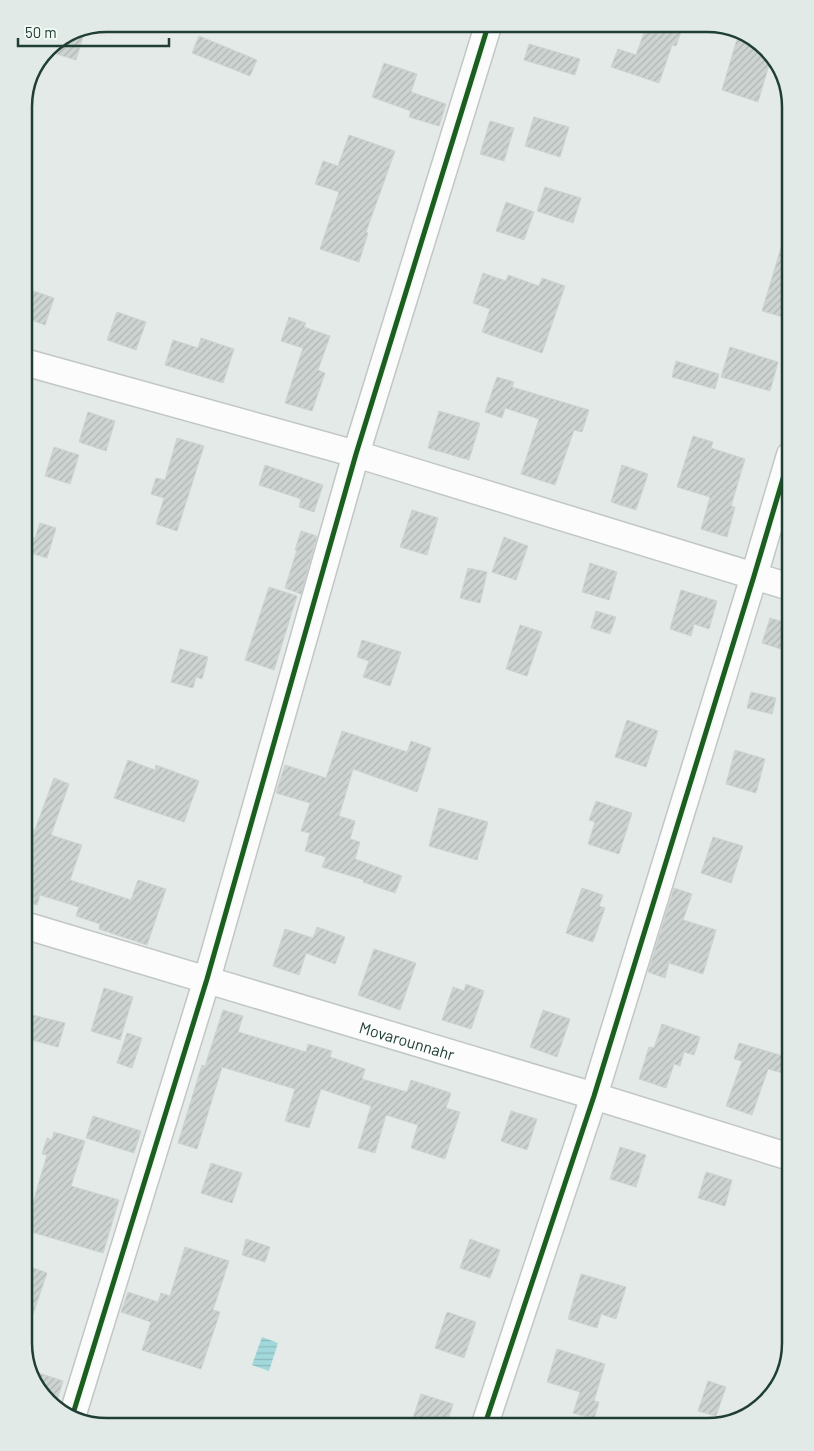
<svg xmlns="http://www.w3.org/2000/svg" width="814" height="1451" font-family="Barlow,sans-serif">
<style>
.water{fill:url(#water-rules)}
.building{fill:url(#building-hatch);stroke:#cdd3d0}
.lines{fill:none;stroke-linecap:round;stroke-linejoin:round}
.minor-casing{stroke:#c1c7c4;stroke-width:29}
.minor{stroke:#fbfcfb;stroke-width:26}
.cycleway-casing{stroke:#f2f9f5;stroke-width:8}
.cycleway{stroke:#1b5e20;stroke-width:5}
.labels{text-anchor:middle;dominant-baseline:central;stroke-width:4;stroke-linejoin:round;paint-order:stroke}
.street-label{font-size:16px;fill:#203f34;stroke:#f2f9f5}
.rim{fill:none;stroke:#203f34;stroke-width:2.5}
</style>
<defs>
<pattern id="water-rules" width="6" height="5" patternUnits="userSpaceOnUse" patternTransform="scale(1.25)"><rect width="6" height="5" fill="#a2d8db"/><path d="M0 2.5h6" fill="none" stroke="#8bbabd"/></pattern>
<pattern id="building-hatch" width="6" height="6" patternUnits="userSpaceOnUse" patternTransform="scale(1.25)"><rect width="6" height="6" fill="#ccd3d0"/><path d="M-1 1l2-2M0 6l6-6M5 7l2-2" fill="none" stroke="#afb6b3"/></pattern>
</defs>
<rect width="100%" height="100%" fill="#e4eae7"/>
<!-- water -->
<polygon class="water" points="262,1337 278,1343 269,1371 252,1365"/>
<!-- building -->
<g class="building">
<polygon points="684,24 676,46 672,45 659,83 611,67 618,49 636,55 647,25"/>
<polygon points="76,30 85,30 76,60 47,51 48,48"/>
<polygon points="199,36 257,60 250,76 192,53"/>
<polygon points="737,39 761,47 771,58 758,102 722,90"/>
<polygon points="529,44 580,59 575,75 524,60"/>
<polygon points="384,63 417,74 411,92 446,104 439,126 409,117 411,111 372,97"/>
<polygon points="534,117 569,127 560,157 525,146"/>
<polygon points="490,121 514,128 504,161 480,154"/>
<polygon points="349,135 395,151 366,232 368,233 359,262 320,249 339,192 315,184 323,161 338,166"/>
<polygon points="545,187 581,198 573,223 537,211"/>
<polygon points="506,202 534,212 524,240 496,231"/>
<polygon points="786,231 790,231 790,319 762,311"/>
<polygon points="483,273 506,281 508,275 539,286 542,278 565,286 542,353 482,332 490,309 473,303"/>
<polygon points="28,289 54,298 45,325 24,317 24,300"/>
<polygon points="117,312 146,322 136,350 107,340"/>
<polygon points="289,317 306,323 304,327 330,336 318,370 325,373 312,411 285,403 303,348 281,341"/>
<polygon points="201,338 234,349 223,383 165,365 173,340 198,348"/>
<polygon points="730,347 778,362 770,391 721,377"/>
<polygon points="676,361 719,374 715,389 672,377"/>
<polygon points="497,377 514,382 512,387 589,410 582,432 574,430 555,485 521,474 539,419 505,408 502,418 485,412"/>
<polygon points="439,411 480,423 469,460 428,448"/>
<polygon points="88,412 115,421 106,451 79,442"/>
<polygon points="693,436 713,442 711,448 745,459 731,506 735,507 727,537 701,529 710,497 677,487"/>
<polygon points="177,438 204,446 177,531 156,524 164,498 151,494 156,478 165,480"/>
<polygon points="54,447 79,455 70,484 45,476"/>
<polygon points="265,465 323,485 314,512 299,507 301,499 259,485"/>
<polygon points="622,465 648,474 636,510 611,502"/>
<polygon points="412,510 438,518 427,555 400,547"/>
<polygon points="40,523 56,528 47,558 24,551 24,535 35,538"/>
<polygon points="301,531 317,536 301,594 285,588 297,550 295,550"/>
<polygon points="504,537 528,546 516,580 492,572"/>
<polygon points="590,563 617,572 609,600 582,592"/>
<polygon points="468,568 487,572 480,603 460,598"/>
<polygon points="269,587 297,596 274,670 245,660"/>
<polygon points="681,590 717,601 709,629 694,624 691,636 670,629"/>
<polygon points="596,611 616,617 610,634 591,628"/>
<polygon points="770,618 790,624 790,652 762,643"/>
<polygon points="520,625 542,632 527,676 506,669"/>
<polygon points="362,640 401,652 390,686 363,677 369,661 357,657"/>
<polygon points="180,649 208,657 202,679 196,677 193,688 171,682"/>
<polygon points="751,692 776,698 772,714 747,708"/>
<polygon points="627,720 658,731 646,767 615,757"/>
<polygon points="342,731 407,752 411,741 431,748 417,792 353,769 339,816 355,821 350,839 360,842 355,859 402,876 395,893 363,882 364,880 322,867 326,857 305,851 310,833 301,831 310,803 276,793 285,765 326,778"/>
<polygon points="735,750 765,759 756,793 726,784"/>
<polygon points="128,760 155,770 156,765 199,781 184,822 114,798"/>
<polygon points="54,778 69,784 51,835 82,845 70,880 131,900 138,880 166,889 147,945 99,929 100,924 76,916 79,907 40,895 37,905 24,900 24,857 33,829 35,830"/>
<polygon points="596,801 632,813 619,854 588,844 595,822 589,820"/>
<polygon points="439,808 488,822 477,860 429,846"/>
<polygon points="713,837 743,846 731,883 701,873"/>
<polygon points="582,888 603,895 599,906 605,908 593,942 566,933"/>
<polygon points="674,888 692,894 683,920 716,930 703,974 669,963 665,978 648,972"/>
<polygon points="317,927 345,937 335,964 306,953 299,975 273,966 285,929 313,938"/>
<polygon points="374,949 416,963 400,1010 358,995"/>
<polygon points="466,984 484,991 471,1029 442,1020 453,987 464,991"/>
<polygon points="104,988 133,997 120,1040 91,1031"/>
<polygon points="223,1010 243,1016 238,1032 306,1052 308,1044 332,1051 330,1057 365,1069 362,1079 407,1092 411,1080 451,1093 446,1108 460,1112 445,1159 411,1148 418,1125 386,1115 375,1153 358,1148 371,1106 321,1089 309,1128 285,1121 295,1089 222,1067 197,1149 178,1143 202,1065 205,1066"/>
<polygon points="543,1010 570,1019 557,1057 530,1047"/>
<polygon points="24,1013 65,1023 58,1047 24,1038"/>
<polygon points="662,1024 700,1037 694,1055 684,1052 680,1066 674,1064 666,1088 639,1079 649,1047 654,1048"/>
<polygon points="127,1033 142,1038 132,1068 117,1063"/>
<polygon points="739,1043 790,1058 790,1075 768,1069 752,1115 726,1106 742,1061 734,1059"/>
<polygon points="511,1111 537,1119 527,1150 501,1141"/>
<polygon points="93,1116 141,1131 134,1153 86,1138"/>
<polygon points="54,1132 85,1141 71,1186 119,1200 103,1253 25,1230 47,1155 42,1154 47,1138 52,1140"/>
<polygon points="620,1147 646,1155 636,1187 610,1179"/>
<polygon points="211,1163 242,1173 232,1203 201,1193"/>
<polygon points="706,1172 732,1180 725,1206 698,1198"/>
<polygon points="246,1239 270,1247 265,1262 242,1255"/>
<polygon points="470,1239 500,1250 490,1278 460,1268"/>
<polygon points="185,1247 229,1261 213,1310 220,1312 201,1369 142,1350 151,1322 121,1312 128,1292 158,1302 161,1293 170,1296"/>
<polygon points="28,1266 47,1273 27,1332 24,1331 24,1279"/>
<polygon points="581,1274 626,1287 616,1319 601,1314 597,1328 568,1319"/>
<polygon points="447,1312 476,1322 464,1358 435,1348"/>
<polygon points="557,1349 605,1364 594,1401 599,1402 594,1419 573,1413 580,1392 547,1382"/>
<polygon points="30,1370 63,1381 55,1406 32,1380"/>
<polygon points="708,1381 726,1387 716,1416 698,1411"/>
<polygon points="421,1394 453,1404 446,1427 410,1427"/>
</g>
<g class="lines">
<defs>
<g id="minor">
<polyline points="24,362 356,454 790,587"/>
<path id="s1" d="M 24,925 L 594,1096 L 790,1157"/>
<polyline points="72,1417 207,979 356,454 488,26"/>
<polyline points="484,1427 594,1096 754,576 790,455"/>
</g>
</defs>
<!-- minor casing -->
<use href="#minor" class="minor-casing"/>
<!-- minor -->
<use href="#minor" class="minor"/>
<defs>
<g id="cycleway">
<polyline points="72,1417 207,979 356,454 488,26"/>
<polyline points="484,1427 594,1096 754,576 790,455"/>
</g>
</defs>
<!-- cycleway casing -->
<use href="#cycleway" class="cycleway-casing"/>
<!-- cycleway -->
<use href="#cycleway" class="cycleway"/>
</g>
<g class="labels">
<!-- street labels -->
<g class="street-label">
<text stroke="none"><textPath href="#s1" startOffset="400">Movarounnahr</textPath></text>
</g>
</g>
<!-- crop -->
<path d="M0 0H814V1451H0ZM107 32H707A75 75 0 0 1 782 107V1343A75 75 0 0 1 707 1418H107A75 75 0 0 1 32 1343V107A75 75 0 0 1 107 32Z" fill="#e1eae6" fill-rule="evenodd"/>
<path class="rim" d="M107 32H707A75 75 0 0 1 782 107V1343A75 75 0 0 1 707 1418H107A75 75 0 0 1 32 1343V107A75 75 0 0 1 107 32Z"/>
<!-- scale -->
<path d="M18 38v8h151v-8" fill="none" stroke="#203f34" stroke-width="2.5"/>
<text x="25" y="38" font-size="15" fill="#203f34" stroke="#f2f9f5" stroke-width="4" paint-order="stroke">50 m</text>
</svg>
